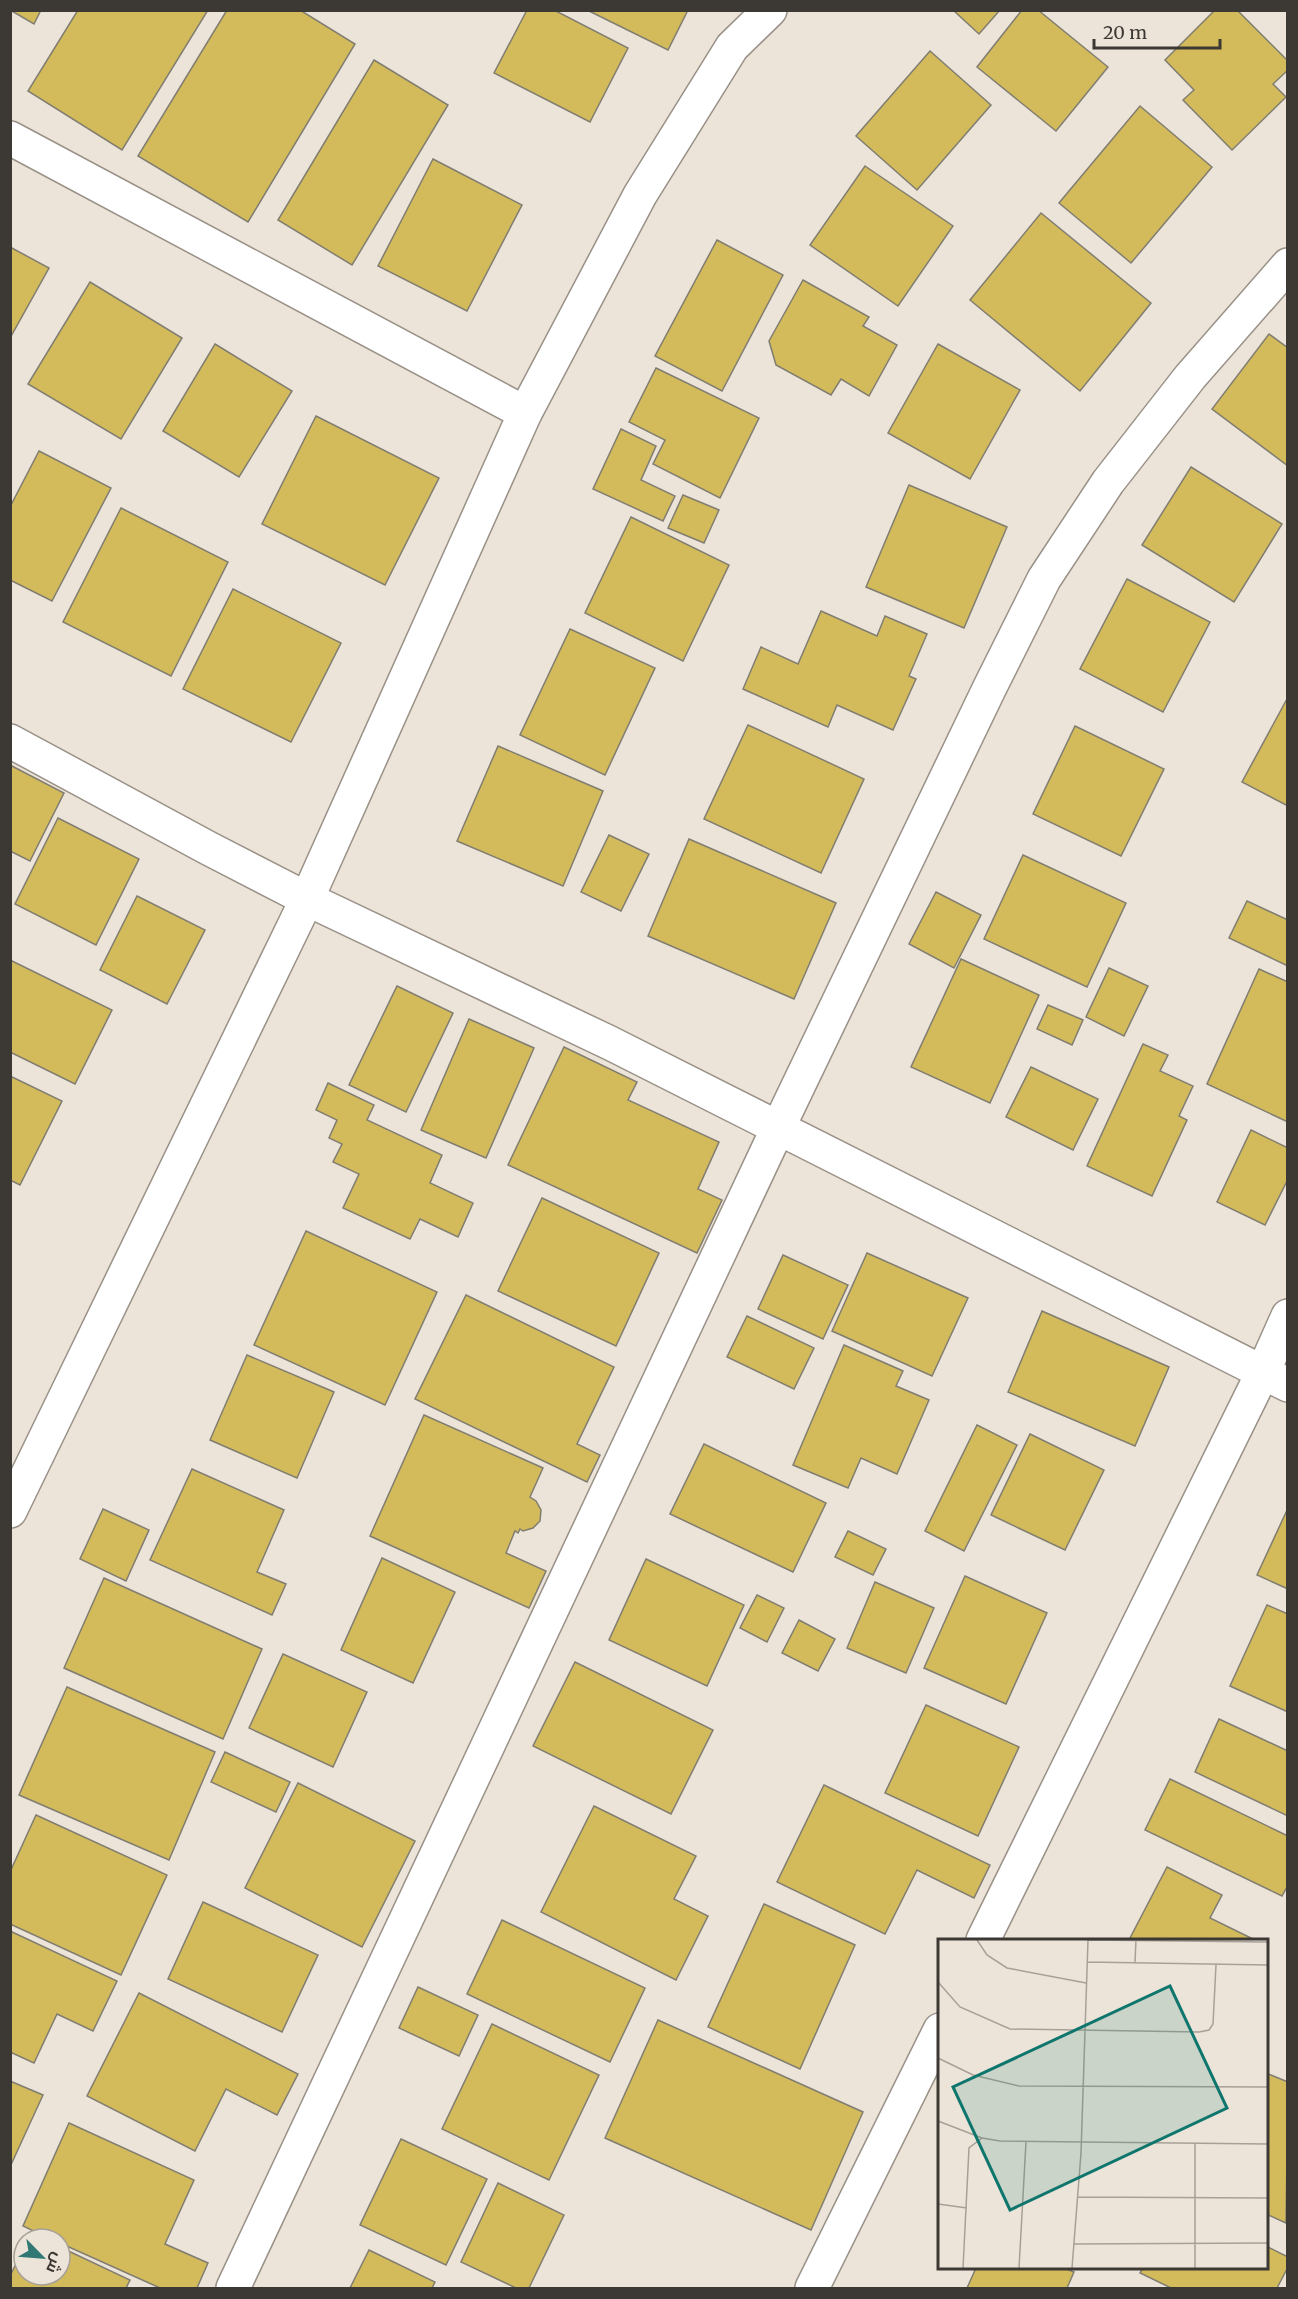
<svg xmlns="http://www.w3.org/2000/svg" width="1298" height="2299" font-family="Merriweather,Cairo,serif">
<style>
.building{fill:#d3bb5b;stroke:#807d71;stroke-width:1.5}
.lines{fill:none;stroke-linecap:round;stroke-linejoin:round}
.street-casing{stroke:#999187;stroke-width:36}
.street{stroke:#fff;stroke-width:33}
.inset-road{fill:none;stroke:#a6a097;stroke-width:1.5}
.view{fill:#0f766e;fill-opacity:0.15;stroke:#0f766e;stroke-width:3}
.inset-edge{fill:none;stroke:#3c3934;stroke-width:3}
</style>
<rect width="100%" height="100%" fill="#ede4d9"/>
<!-- building -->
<g class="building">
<polygon points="10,10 41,10 34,24"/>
<polygon points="78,10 208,10 122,150 28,91"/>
<polygon points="227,10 300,10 355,44 248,222 138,156"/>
<polygon points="527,10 554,10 628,48 590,122 494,73"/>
<polygon points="587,10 688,10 668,50"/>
<polygon points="953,10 1000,10 979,34"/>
<polygon points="1022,10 1038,10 1108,67 1056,131 977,67"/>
<polygon points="1215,10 1237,10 1288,61 1288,70 1273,84 1286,97 1232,150 1183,100 1194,90 1165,60"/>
<polygon points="930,51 991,105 917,190 856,136"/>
<polygon points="374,60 448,105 352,265 278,220"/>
<polygon points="1140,106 1212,167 1131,263 1059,203"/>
<polygon points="433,159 522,205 467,311 378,266"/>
<polygon points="865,166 953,226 898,306 810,245"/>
<polygon points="1041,213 1151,303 1080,391 970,300"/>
<polygon points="717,240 783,275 722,391 655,356"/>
<polygon points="10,247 49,268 10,338"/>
<polygon points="803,280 869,317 863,326 897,345 869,396 841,379 831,395 776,365 769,341"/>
<polygon points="90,282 182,338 121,439 28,384"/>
<polygon points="1269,334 1288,348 1288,466 1212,409"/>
<polygon points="215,344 292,391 239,477 163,431"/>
<polygon points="938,344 1020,390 970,479 888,433"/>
<polygon points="656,368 759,418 720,498 653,464 665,440 629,422"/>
<polygon points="316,416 439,478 385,585 262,524"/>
<polygon points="621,429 656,446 641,480 675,496 663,521 593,489"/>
<polygon points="39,451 111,488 52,601 10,580 10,507"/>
<polygon points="1191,467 1282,524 1234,602 1142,545"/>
<polygon points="909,485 1007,527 964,628 866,587"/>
<polygon points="683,495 719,510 704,543 668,528"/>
<polygon points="121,508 228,562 171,676 63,622"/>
<polygon points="631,517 729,565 683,661 585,613"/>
<polygon points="1127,579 1210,622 1163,712 1080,669"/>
<polygon points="233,589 341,643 291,742 183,689"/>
<polygon points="821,611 877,636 885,616 927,634 909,676 916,679 893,730 837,705 828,727 743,689 761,647 798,664"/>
<polygon points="570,629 655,668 605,775 520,735"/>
<polygon points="1288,697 1288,806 1242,782"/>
<polygon points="748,725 864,779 821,873 704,819"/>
<polygon points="1075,726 1164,769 1121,856 1033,814"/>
<polygon points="498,746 603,791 563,886 457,841"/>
<polygon points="10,765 64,793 30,861 10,851"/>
<polygon points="58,818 139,859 96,945 15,904"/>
<polygon points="609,835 649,854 621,911 581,892"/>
<polygon points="689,839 836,903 794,999 648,936"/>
<polygon points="1023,855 1126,903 1087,987 984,939"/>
<polygon points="936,892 981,915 954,968 909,944"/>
<polygon points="137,896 205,930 167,1004 100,970"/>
<polygon points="1247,901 1288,920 1288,966 1229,938"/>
<polygon points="961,959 1039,995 990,1103 911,1067"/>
<polygon points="10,960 112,1010 75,1084 10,1052"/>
<polygon points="1109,968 1148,986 1124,1036 1086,1017"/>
<polygon points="1259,969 1288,982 1288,1122 1207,1084"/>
<polygon points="397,986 453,1013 406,1112 349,1085"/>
<polygon points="1048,1005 1083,1020 1072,1045 1037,1029"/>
<polygon points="469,1019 534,1048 486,1158 421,1130"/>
<polygon points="1143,1044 1168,1055 1160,1071 1193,1086 1179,1116 1187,1120 1152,1196 1087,1166"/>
<polygon points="564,1047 637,1082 628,1100 719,1142 698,1189 722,1200 697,1253 508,1165"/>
<polygon points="1031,1067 1098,1099 1073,1150 1006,1117"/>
<polygon points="10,1076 62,1101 20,1185 10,1180"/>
<polygon points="328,1083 374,1105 367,1120 442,1155 430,1183 473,1203 458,1237 420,1219 410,1239 343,1208 359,1174 333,1162 342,1144 329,1138 337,1120 316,1110"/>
<polygon points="1251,1130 1288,1148 1288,1179 1265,1225 1217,1202"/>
<polygon points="542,1198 659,1253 616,1346 498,1291"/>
<polygon points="306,1231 437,1292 385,1405 254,1345"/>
<polygon points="867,1253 968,1298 932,1376 832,1331"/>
<polygon points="783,1255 848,1285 823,1339 758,1309"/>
<polygon points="466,1295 614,1367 577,1444 600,1455 587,1482 415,1399"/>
<polygon points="1042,1311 1169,1367 1135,1446 1008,1392"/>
<polygon points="747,1316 814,1348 794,1389 727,1357"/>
<polygon points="844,1345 903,1371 896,1386 929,1400 897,1474 861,1458 848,1488 793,1465"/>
<polygon points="247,1355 334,1392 297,1478 210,1440"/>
<polygon points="424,1415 543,1468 530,1497 536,1501 541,1510 540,1521 533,1528 523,1531 520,1529 518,1533 515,1531 506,1553 546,1571 529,1608 370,1536"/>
<polygon points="977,1425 1017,1445 964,1551 925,1531"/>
<polygon points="1030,1434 1104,1470 1065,1550 991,1515"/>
<polygon points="704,1444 826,1503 793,1572 670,1514"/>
<polygon points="192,1469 284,1510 257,1572 286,1584 272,1615 150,1560"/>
<polygon points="1288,1508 1288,1589 1257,1575"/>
<polygon points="103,1509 149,1530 126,1581 80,1559"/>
<polygon points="848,1531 886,1549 873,1575 835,1557"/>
<polygon points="382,1558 455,1592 413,1683 341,1650"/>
<polygon points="646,1559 744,1605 707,1686 609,1640"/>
<polygon points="965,1576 1047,1613 1006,1704 924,1668"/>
<polygon points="104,1578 262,1649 223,1739 64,1668"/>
<polygon points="875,1582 934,1608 906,1673 847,1648"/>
<polygon points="757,1595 784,1608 767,1642 740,1628"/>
<polygon points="1267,1605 1288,1614 1288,1712 1230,1686"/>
<polygon points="799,1620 835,1639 818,1671 782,1653"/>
<polygon points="283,1654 367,1692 333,1767 249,1728"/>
<polygon points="575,1662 713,1730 671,1814 533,1746"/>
<polygon points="67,1687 215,1752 169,1860 19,1795"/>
<polygon points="926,1705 1019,1747 978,1836 885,1793"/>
<polygon points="1219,1719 1288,1751 1288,1816 1195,1772"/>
<polygon points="225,1752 290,1782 276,1812 211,1782"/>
<polygon points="1170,1779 1288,1836 1288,1885 1282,1896 1145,1830"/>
<polygon points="298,1783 415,1841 362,1947 245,1888"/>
<polygon points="824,1785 990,1865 974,1898 917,1870 885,1934 777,1882"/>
<polygon points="594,1806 696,1856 674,1899 708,1916 676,1980 541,1912"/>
<polygon points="36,1815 167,1875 121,1975 10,1924 10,1872"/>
<polygon points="1167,1867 1222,1895 1210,1918 1255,1940 1129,1940"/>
<polygon points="203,1902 318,1955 282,2032 168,1979"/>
<polygon points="764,1904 855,1945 800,2069 708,2027"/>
<polygon points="502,1920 645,1988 610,2062 467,1994"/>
<polygon points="10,1931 117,1981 93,2031 57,2014 34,2063 10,2052"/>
<polygon points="418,1987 478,2015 459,2056 399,2028"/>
<polygon points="139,1993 298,2074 277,2115 226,2089 195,2151 87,2096"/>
<polygon points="658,2020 863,2112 811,2230 605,2138"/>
<polygon points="492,2024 599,2075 549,2180 442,2129"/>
<polygon points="1266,2073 1288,2082 1286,2223 1266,2214"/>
<polygon points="10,2081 43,2095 10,2167"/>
<polygon points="69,2123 194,2180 165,2244 208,2263 197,2288 160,2288 60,2243 60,2239 50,2239 23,2226"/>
<polygon points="401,2139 487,2179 446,2265 360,2225"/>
<polygon points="498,2183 564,2215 529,2288 516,2288 461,2262"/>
<polygon points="1266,2246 1288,2257 1288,2267 1277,2288 1171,2288 1140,2273 1143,2268 1266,2268"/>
<polygon points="60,2247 130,2280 126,2288 10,2288 10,2276 24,2248 24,2275 60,2275"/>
<polygon points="369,2250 435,2282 432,2288 350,2288"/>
<polygon points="976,2268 1064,2268 1074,2272 1067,2288 967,2288"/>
</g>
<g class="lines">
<defs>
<g id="street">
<polyline points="10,138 525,413"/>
<polyline points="10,741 208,848 307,899 610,1043 1288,1385"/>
<polyline points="10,1511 307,899 525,413 640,195 732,47 770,10"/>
<polyline points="983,1940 1263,1372 1288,1316"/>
<polyline points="233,2288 778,1128 989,689 1044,579 1108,482 1190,377 1288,265"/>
<polyline points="812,2288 940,2030"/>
</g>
</defs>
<!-- street casing -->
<use href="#street" class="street-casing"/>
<!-- street -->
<use href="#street" class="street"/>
</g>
<!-- overview -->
<g transform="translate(938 1939)">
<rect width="330" height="330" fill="#ede4d9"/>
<path class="inset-road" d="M 39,1 L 49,16 L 69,29 L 148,44M 150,1 L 330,3M 149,23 L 330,26M 197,23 L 198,1M 0,43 L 22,68 L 72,90 L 261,93 L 271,91 L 275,85 L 278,26M 0,119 L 35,136 L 81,147 L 330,148M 0,182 L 44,199 L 62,202 L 330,205M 257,204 L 257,329M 140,258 L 330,259M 0,265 L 29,269M 135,305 L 330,304M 25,329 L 31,209 L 44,199M 81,329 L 88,203M 134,329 L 143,214 L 150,1"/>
<path class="view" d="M 232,47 L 289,169 L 72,271 L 15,148 Z"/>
<rect width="330" height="330" class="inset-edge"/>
</g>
<!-- border -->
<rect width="1298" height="2299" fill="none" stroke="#3c3934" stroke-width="24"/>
<!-- north arrow -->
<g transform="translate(42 2257) rotate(115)"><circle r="28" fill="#ede4d9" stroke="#a6a097" stroke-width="1.5"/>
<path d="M0-4.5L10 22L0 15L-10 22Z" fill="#2f7874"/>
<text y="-9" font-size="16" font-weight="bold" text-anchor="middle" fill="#3c3934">ش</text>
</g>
<!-- scale -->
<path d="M1094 39v9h126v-9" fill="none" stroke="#3c3934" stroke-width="3"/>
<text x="1103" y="39" font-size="18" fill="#3c3934" stroke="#ede4d9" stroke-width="4.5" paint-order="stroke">20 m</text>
</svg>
